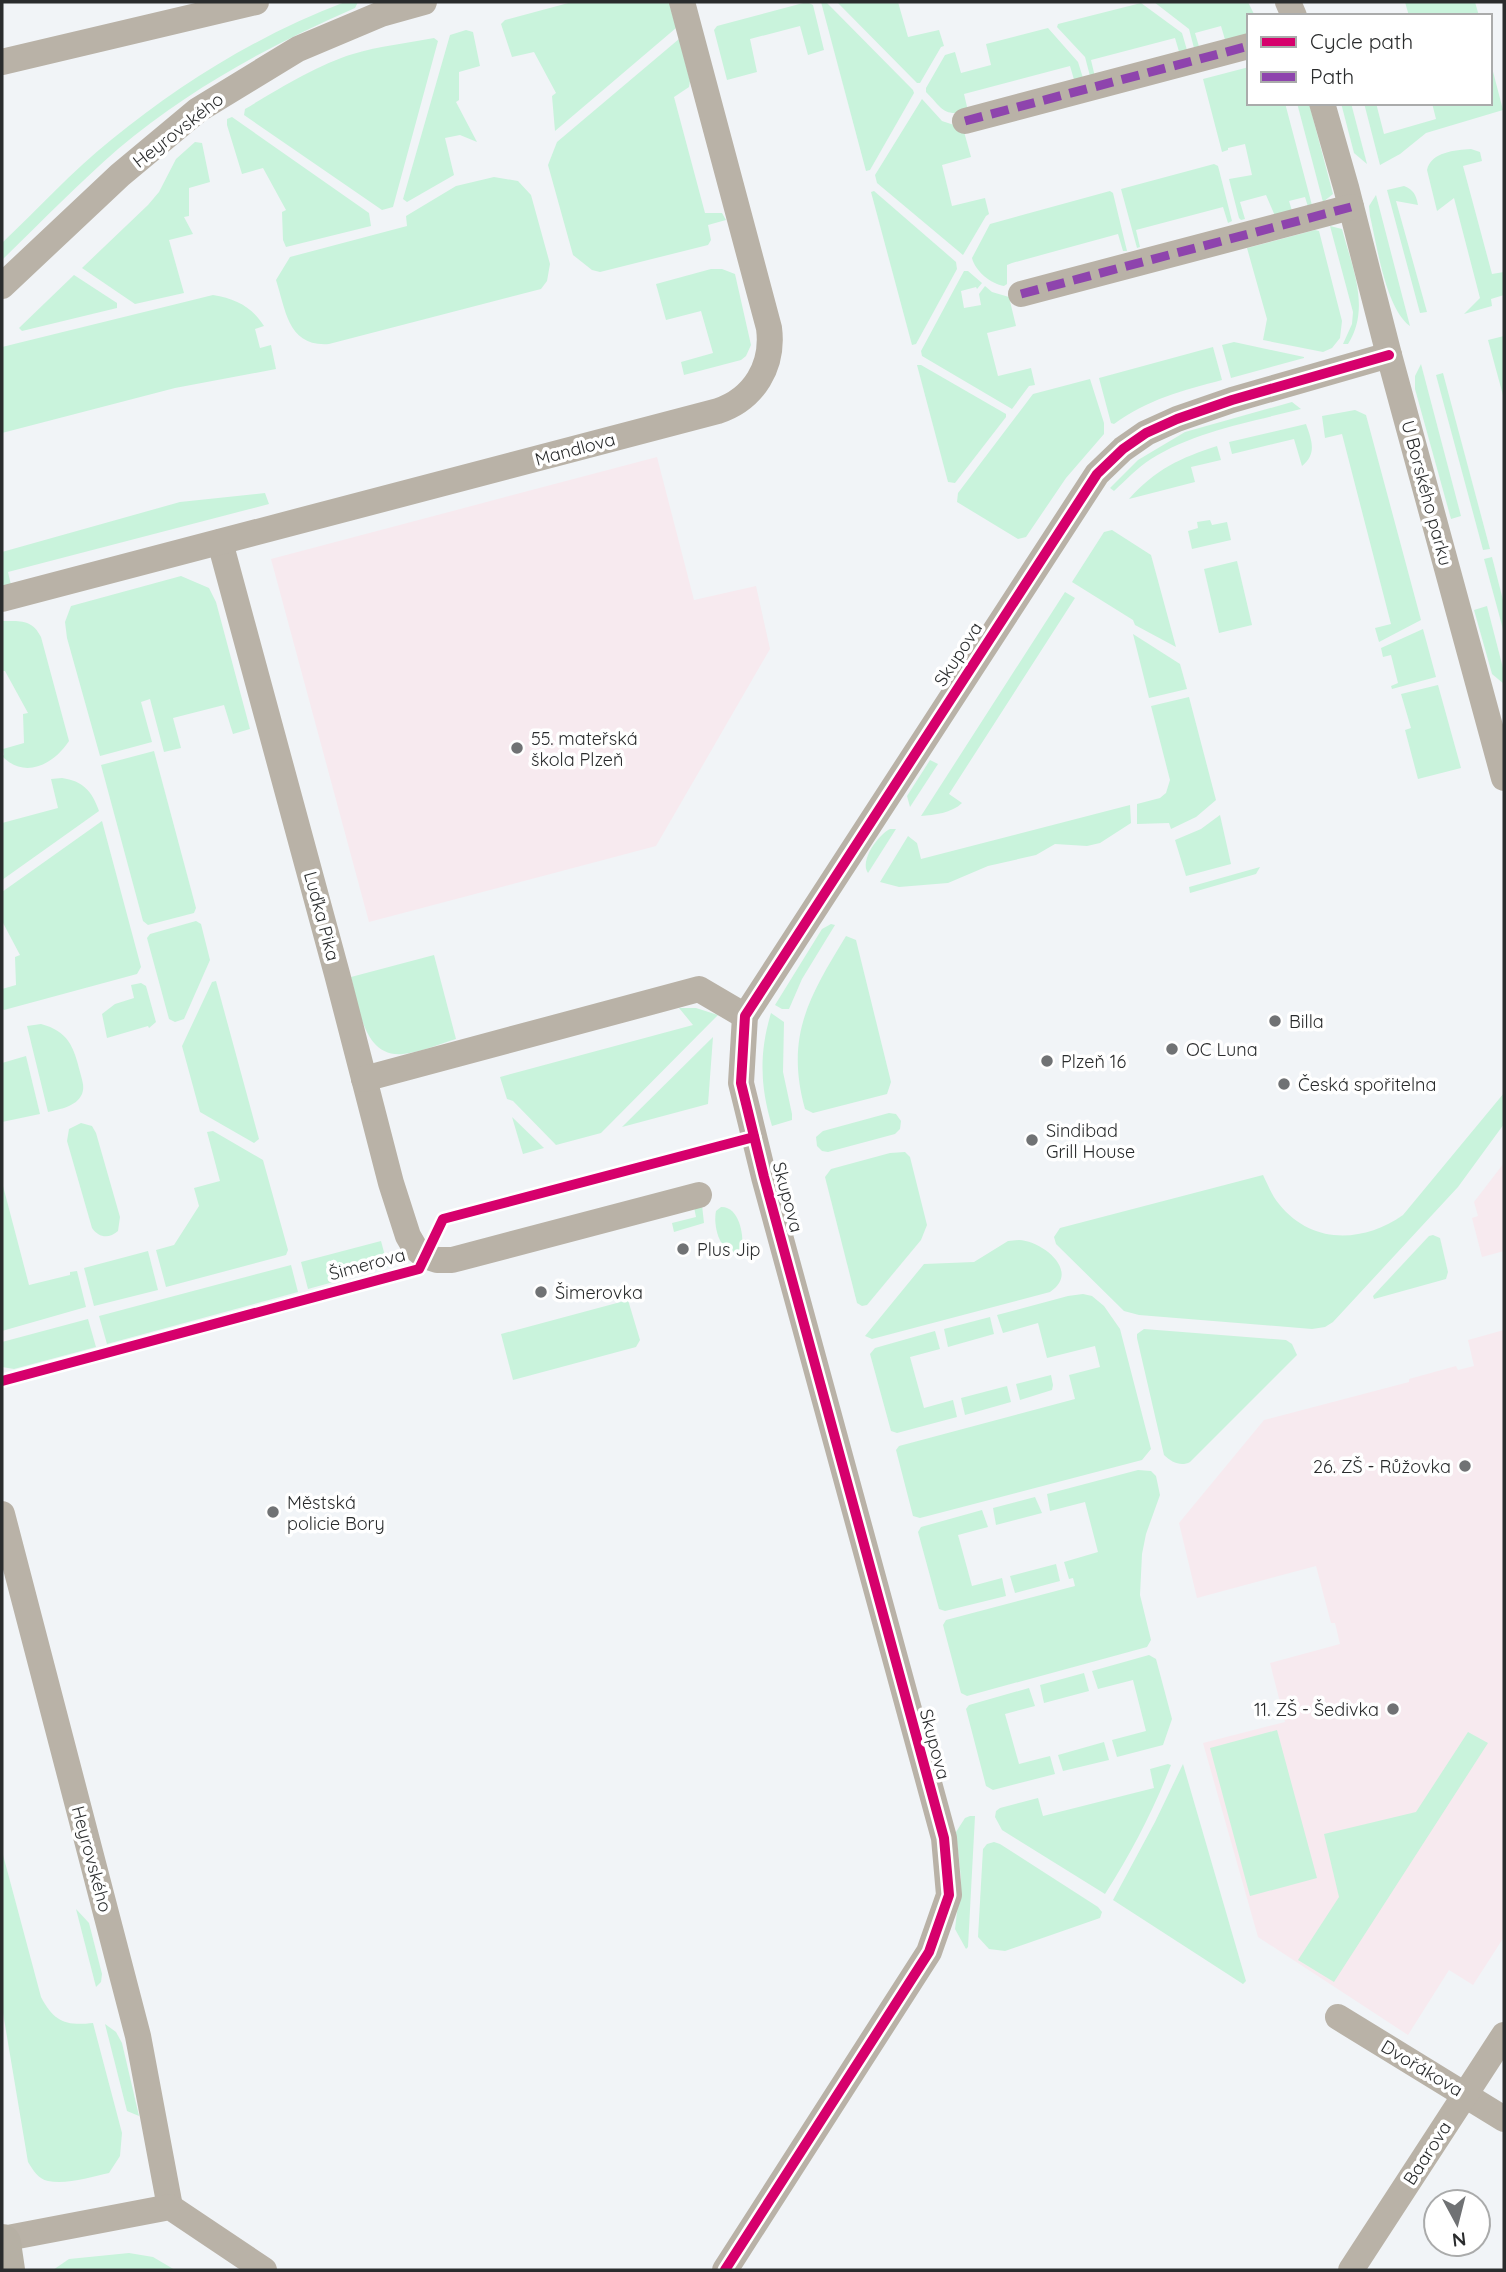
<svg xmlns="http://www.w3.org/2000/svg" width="1506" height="2272" font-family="Quicksand,sans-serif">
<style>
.education{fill:#f7eaef}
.green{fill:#c9f3dc}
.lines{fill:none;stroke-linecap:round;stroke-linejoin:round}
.street{stroke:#b9b2a7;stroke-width:26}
.secondary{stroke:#b6b0a4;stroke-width:38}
.quiet{stroke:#8e44ad;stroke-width:9;stroke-dasharray:18 9;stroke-linecap:butt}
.cycleway-casing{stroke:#fff;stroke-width:15}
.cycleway{stroke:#d6006c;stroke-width:10}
.poi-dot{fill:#707274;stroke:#fff;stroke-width:2.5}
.labels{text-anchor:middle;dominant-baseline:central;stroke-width:7;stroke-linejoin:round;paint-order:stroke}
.street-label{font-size:18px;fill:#2a2c2d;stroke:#fff}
.poi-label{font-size:18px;fill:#2a2c2d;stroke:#fff;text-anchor:start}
</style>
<rect width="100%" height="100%" fill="#f1f4f7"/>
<!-- education -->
<g class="education">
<polygon points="657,457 694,600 756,586 770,649 656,846 369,922 271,559"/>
<polygon points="1504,1163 1504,1251 1482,1257 1472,1218 1478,1216 1474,1202"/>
<polygon points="1504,1330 1504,1937 1473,1985 1449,1970 1408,2035 1258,1937 1203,1743 1285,1722 1270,1663 1340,1644 1335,1623 1331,1623 1316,1566 1197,1598 1179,1523 1264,1420 1409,1382 1409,1379 1456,1366 1458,1370 1474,1366 1468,1340"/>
</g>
<!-- green -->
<g class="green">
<path d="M 345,2 L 358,2 L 355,8 C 270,45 189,89 118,149 C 78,184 40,223 2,260 L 2,243 C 38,209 72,171 111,140 C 181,83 260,34 345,2 Z"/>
<polygon points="572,2 669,2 676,28 555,131 552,96 556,93 534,52 512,57 501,24 505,20"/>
<polygon points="807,2 813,5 824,50 808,55 800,26 750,39 757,72 727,80 714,30 717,26"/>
<polygon points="821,2 826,2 913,90 914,93 870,170 866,171"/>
<polygon points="837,2 898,2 908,37 939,30 944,46 941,47 920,83 917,83"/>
<polygon points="1154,2 1248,2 1255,16 1249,16 1249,42 1226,43 1221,26 1195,33 1200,50 1194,48 1189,29"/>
<polygon points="1405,2 1475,2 1479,16 1409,16"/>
<polygon points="1141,3 1182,33 1187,50 1180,55 1175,38 1091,60 1095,77 1090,76 1085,57 1057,27 1058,24"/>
<path d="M 1048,28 L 1078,62 L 1083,78 L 1075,83 L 1070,66 L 964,94 L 968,111 C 943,117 943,109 926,92 L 926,88 L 945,55 L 955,52 L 961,73 L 991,65 L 986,44 Z"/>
<polygon points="466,30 473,32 480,66 459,72 459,100 456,102 477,142 460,135 445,138 454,175 407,202 403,199 450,35"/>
<path d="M 434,38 L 438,41 L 393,207 L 382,210 L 244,115 L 245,109 C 275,91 319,64 353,54 C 379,46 408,43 434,38 Z"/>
<polygon points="679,39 690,81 689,87 674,97 705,213 722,213 726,220 708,225 711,240 708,245 600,272 592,270 573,255 548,165 557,142"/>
<polygon points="1490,60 1503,110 1426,133 1400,154 1380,165 1364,103 1376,103 1384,134 1436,119 1432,103 1490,103"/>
<polygon points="1249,67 1249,103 1285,103 1313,209 1309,210 1305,197 1289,201 1293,214 1275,216 1266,195 1240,202 1245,219 1241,220 1239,218 1229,179 1252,175 1245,144 1228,148 1228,150 1222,152 1203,79"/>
<polygon points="922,99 942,121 963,128 971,157 942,165 952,206 985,198 989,214 986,216 963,255 877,183 875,175"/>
<polygon points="1297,103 1309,103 1333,194 1323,202"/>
<polygon points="1341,103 1351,103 1367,164 1354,153"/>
<polygon points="232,117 369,213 371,226 286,247 283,240 282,212 286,210 263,168 242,174 227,125 227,119"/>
<polygon points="195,142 202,143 210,182 189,188 189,216 184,217 193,234 169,240 184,293 135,304 82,268 148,205 159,192 176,159"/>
<path d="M 1471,149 L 1480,152 L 1482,161 L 1463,166 L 1492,274 L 1504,272 L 1504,295 L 1491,299 L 1492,306 L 1464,314 L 1480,298 L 1454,198 L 1437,211 L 1427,170 C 1431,152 1455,150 1471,149 Z"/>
<polygon points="1214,164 1218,166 1232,221 1228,223 1223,207 1136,230 1140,247 1137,248 1121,189"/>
<path d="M 494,177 L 518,181 L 531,195 L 550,264 L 547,281 L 541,289 L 329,344 C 288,347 286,311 276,280 L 290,257 L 407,226 L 406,216 L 456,186 Z"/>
<path d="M 1404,186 C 1414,190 1416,195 1418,205 L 1396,201 L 1427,312 L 1420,313 L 1387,190 Z"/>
<polygon points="874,191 956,262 957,269 916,344 912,345 871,192"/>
<path d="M 1110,191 L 1113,193 L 1127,251 L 1123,251 L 1118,234 L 1012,263 L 1007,265 L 1007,284 L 1004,286 C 991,284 975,271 972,258 L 990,224 Z"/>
<path d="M 1376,195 L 1410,326 C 1386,309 1377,246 1370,216 L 1369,206 Z"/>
<path d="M 1330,226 L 1342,229 C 1352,267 1371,308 1348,344 L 1343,344 L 1352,324 L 1353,312 Z"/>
<polygon points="1315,230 1319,231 1342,321 1340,338 1332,348 1323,352 1263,340 1267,319 1247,248"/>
<polygon points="711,269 722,269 735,274 751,345 746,356 741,360 684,375 681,362 713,353 701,311 666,320 656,284"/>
<polygon points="964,271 968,271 982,283 977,289 976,287 961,291 964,308 981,305 979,294 985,286 992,292 1009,297 1016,326 987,333 998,376 1031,368 1035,385 1029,386 1012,409 922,356 921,351"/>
<polygon points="74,275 117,303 117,308 22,331 19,328"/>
<path d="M 213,295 C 236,299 251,306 264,326 L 255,329 L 260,348 L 271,345 L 276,369 L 175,388 L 2,433 L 2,347 Z"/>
<polygon points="1504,336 1504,399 1488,340"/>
<polygon points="1234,342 1304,357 1304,358 1231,378 1222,345"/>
<path d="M 1213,347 L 1222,380 C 1184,390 1146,400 1114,424 L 1111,423 L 1099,378 Z"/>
<polygon points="1421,364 1461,516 1451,519 1415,389 1415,376"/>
<polygon points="917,365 921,365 1006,414 1006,417 955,483 948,482"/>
<polygon points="1443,373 1490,549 1483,550 1436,375"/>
<polygon points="1090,379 1104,423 1104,434 1066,478 1026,537 1018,539 957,502 958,493 1033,394"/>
<path d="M 1292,402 L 1301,409 C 1251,422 1195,431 1151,459 C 1137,468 1126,480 1114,491 L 1110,488 L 1138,460 L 1185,432 Z"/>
<polygon points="1355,410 1366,415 1421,620 1379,642 1375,628 1391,624 1342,434 1325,438 1322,416"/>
<path d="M 1306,424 C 1312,441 1317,454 1302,466 L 1294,439 L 1232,454 L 1229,442 Z"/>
<path d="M 1217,446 L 1221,460 L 1191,467 L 1195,482 L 1129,499 C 1156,469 1180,458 1217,446 Z"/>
<polygon points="265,493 269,504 8,572 11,585 2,586 2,552 180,502"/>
<polygon points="1210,520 1212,525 1227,522 1231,540 1192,549 1188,531 1198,528 1197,522"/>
<polygon points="1112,530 1151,555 1176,647 1135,625 1133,620 1072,582 1104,532"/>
<polygon points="1492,557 1504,604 1504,633 1484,559"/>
<polygon points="1237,561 1252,625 1219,633 1204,569"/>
<polygon points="181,576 209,588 216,602 250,729 233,734 224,705 173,718 181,748 164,752 150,699 141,702 152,742 100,756 67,638 65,622 71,606"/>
<path d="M 1065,592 L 1075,598 L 949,794 L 962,803 C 952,813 934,815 921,816 Z"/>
<polygon points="1487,606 1504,672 1504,684 1492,674 1474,610"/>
<path d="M 2,621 C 20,621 32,619 41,637 L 69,741 C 54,764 25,780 2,756 L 4,755 L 3,749 L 24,743 L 23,714 L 28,713 L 5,671 L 2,671 Z"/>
<polygon points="1423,629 1436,677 1392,689 1391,686 1398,683 1391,655 1383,657 1381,648"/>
<polygon points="1133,634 1180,664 1187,689 1149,698"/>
<polygon points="1438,685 1461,768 1418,779 1405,730 1411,728 1401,694"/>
<polygon points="1189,697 1216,800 1196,817 1171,829 1169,823 1137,824 1137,804 1160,798 1166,793 1170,780 1151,706"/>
<polygon points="154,751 196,908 194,913 148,925 143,921 101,765"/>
<polygon points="930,760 938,764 910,807 907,796"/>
<path d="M 62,778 C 83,781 92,791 99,811 L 2,880 L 2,823 L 58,808 L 51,779 Z"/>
<polygon points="1130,805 1131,823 1100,843 1087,846 1055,844 1036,855 988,866 948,883 899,887 880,882 908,836 917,843 921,859"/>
<polygon points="1220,815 1231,864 1186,876 1175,840 1201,829"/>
<polygon points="102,821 141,967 137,974 4,1010 2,1008 2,989 16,985 15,957 20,955 2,921 2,892"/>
<path d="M 890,829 L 896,829 L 868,873 C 859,861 878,835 890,829 Z"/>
<polygon points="1260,867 1256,874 1190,893 1189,887"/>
<polygon points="196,921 201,924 210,960 184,1019 175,1022 169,1019 147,938 150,934"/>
<polygon points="831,924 835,925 802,979 789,1009 782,1009 775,1005 822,929"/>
<path d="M 846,936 L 856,940 L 891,1082 L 887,1094 L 813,1113 L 805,1109 C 785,1036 809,997 846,936 Z"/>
<path d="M 434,955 L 456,1039 C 439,1044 421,1052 403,1054 C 363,1058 359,1006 351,977 Z"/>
<polygon points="216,981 259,1139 254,1143 200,1112 182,1046 212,982"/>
<polygon points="141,983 146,986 156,1022 149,1028 148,1026 107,1038 102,1014 115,1004 134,998 131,985"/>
<polygon points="679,1008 696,1008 718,1015 601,1133 556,1145 513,1101 507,1099 500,1077 693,1025"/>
<path d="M 771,1013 L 784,1022 L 783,1072 L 792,1114 L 792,1120 L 772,1126 C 760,1086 759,1053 771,1013 Z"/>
<path d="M 41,1024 C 68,1031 74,1047 80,1072 C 82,1080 85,1087 82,1094 C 76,1107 60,1109 48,1112 L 27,1026 Z"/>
<polygon points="713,1037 708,1104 622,1127"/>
<polygon points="26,1056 40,1114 2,1122 2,1063"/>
<path d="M 1504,1093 L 1504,1124 L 1458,1187 L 1333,1322 L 1325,1327 L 1312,1329 L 1139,1315 L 1124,1311 L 1056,1244 L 1054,1237 L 1060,1228 L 1263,1175 C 1268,1185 1272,1196 1279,1204 C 1312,1245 1363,1243 1403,1215 Z"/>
<polygon points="889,1113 896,1114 901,1121 900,1129 895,1134 828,1152 822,1151 817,1146 816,1137 823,1131"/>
<polygon points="512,1117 544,1148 523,1154"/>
<path d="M 81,1123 L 92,1126 L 96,1133 L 120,1217 L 118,1231 C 109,1239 99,1238 92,1228 L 67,1141 L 69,1129 Z"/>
<polygon points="213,1131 263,1160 288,1250 286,1255 166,1287 156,1250 174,1245 199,1206 194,1188 220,1181 207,1132"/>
<polygon points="905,1152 910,1157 927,1225 921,1240 867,1305 862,1306 857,1303 825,1177 831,1169 890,1153"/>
<polygon points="2,1182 29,1285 70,1275 70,1272 77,1271 86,1307 2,1331"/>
<polygon points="702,1205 704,1223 674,1232 672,1223 696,1217 694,1207"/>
<path d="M 721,1207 C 738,1206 744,1233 742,1247 L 735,1253 C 719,1251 713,1225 716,1211 Z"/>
<polygon points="1433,1235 1440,1238 1448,1272 1446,1279 1374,1299 1373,1296 1429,1236"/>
<path d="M 1019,1240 C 1043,1241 1081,1272 1050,1292 L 872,1339 L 865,1336 L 924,1264 L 974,1262 L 1008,1241 Z"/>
<polygon points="381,1241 388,1267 308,1289 301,1262"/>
<polygon points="148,1251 158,1290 94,1306 84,1268"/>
<polygon points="291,1265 298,1292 107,1344 99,1316"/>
<polygon points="1083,1294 1092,1296 1104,1306 1120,1329 1151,1449 1142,1460 920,1518 913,1516 896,1450 899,1446 1075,1399 1069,1375 1100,1367 1095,1346 1047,1358 1038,1323 1003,1333 997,1315 1068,1296"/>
<polygon points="628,1300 640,1340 636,1347 513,1380 501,1334"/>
<polygon points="990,1317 994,1334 948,1347 944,1329"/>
<polygon points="88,1319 96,1347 14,1369 2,1367 2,1342"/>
<path d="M 1144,1329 L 1286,1340 L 1292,1344 L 1297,1355 L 1190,1462 C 1181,1467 1171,1462 1164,1455 L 1137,1338 L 1137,1334 Z"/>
<polygon points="935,1331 940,1349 910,1357 924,1408 953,1400 957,1417 897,1433 891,1431 870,1354 875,1348"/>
<polygon points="1051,1375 1053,1385 1052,1390 1020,1400 1016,1384"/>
<polygon points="1007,1386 1011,1402 965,1415 961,1398"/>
<polygon points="1138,1470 1151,1471 1156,1476 1160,1495 1146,1534 1142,1554 1140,1595 1151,1640 1147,1647 967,1696 961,1693 943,1625 946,1620 1075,1586 1073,1578 1069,1579 1064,1562 1098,1552 1085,1502 1050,1511 1047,1494"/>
<polygon points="1035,1497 1042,1513 996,1525 993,1508"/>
<polygon points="982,1510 988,1527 958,1535 972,1586 1002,1578 1006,1596 945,1611 939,1609 918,1532 921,1527"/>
<polygon points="1056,1564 1060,1581 1015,1593 1010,1576"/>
<polygon points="1149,1655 1156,1659 1172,1719 1163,1745 1117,1757 1112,1740 1146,1731 1133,1680 1098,1689 1092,1671"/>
<polygon points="1084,1673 1089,1691 1044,1703 1040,1685"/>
<polygon points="1029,1688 1035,1706 1005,1714 1019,1764 1050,1756 1055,1774 993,1790 986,1786 966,1709 969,1705"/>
<polygon points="1277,1730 1317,1878 1250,1896 1210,1748"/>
<polygon points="1468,1732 1488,1743 1334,1982 1298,1960 1339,1897 1324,1834 1416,1812"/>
<polygon points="1104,1742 1109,1760 1063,1771 1058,1755"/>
<path d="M 1168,1764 L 1171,1765 C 1153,1811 1132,1852 1105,1894 L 1002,1830 L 995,1817 L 996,1811 L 1000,1808 L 1038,1798 L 1043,1816 L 1154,1788 L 1150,1769 Z"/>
<polygon points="1183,1764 1246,1981 1243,1984 1113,1900 1155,1822"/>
<polygon points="970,1816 975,1816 968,1947 966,1949 955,1929 961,1878 956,1832 965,1818"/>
<polygon points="994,1842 1000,1844 1098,1907 1102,1912 1100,1918 1005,1951 989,1949 978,1937 983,1849 987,1844"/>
<path d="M 2,1851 L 41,1997 C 54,2022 66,2026 93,2023 L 122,2133 L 120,2156 L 109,2173 C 91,2177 66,2185 48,2181 C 38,2179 33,2170 28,2162 L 2,2007 Z"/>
<polygon points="76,1909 89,1923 102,1974 101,1982 96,1987"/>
<polygon points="105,2024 116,2032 122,2043 139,2116 127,2111"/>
<polygon points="129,2253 153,2257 175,2270 53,2270 69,2259"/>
</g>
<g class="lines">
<!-- street -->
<g class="street">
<polyline points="1288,2 1294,16"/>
<polyline points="2,62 256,2"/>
<polyline points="1322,103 1346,187 1389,355 1504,778"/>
<polyline points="965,121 1249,46"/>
<polyline points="2,286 120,175 198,110 298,49 381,14 424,2"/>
<polyline points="1021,294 1351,207"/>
<polyline points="220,542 337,974 391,1183 408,1236 415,1248 425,1256 437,1260 452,1260 699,1195"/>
<path d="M 2,599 L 718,411 C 754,399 774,366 769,328 L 682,2"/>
<polyline points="364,1079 699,989 745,1016"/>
<polyline points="2,1514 138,2036 170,2207"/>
<polyline points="1338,2017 1504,2119"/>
<polyline points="2,2239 170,2207 264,2270"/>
<polyline points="725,2270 929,1952 949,1895 944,1838 764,1177 741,1083 745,1016 1097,474 1123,449 1146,433 1177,419 1232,400 1389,355"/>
<polyline points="1351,2270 1504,2035"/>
</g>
<!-- secondary -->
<polyline class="secondary" points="2,2243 6,2270"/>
<!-- quiet -->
<g class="quiet">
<polyline points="965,121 1249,46"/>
<polyline points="1021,294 1351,207"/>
</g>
<defs>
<g id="cycleway">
<polyline points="2,1381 419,1269 443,1219 754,1137"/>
<polyline points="725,2270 929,1952 949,1895 944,1838 764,1177 741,1083 745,1016 1097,474 1123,449 1146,433 1177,419 1232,400 1389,355"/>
</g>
</defs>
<!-- cycleway casing -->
<use href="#cycleway" class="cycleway-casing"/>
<!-- cycleway -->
<use href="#cycleway" class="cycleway"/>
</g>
<!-- markers -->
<g class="poi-dot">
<circle cx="517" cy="748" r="7"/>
<circle cx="1275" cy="1021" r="7"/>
<circle cx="1172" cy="1049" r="7"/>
<circle cx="1047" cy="1061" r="7"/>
<circle cx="1284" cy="1084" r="7"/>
<circle cx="1032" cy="1140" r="7"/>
<circle cx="683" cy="1249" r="7"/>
<circle cx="541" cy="1292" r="7"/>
<circle cx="1465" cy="1466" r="7"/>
<circle cx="273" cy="1512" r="7"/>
<circle cx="1393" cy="1709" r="7"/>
</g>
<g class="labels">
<!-- street labels -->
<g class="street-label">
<text transform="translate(178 130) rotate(-38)">Heyrovského</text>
<text transform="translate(575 449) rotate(-15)">Mandlova</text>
<text transform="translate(1427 493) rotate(75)">U Borského parku</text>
<text transform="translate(958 654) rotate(-57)">Skupova</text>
<text transform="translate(322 916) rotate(75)">Luďka Pika</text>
<text transform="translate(788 1197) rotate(75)">Skupova</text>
<text transform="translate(367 1264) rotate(-15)">Šimerova</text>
<text transform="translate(935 1744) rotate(75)">Skupova</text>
<text transform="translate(92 1859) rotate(75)">Heyrovského</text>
<text transform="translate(1422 2068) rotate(31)">Dvořákova</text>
<text transform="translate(1427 2153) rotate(-57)">Baarova</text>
</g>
<!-- poi labels -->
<g class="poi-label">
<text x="531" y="738">55. mateřská<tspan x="531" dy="21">škola Plzeň</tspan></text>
<text x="1289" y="1021">Billa</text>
<text x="1186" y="1049">OC Luna</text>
<text x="1061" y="1061">Plzeň 16</text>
<text x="1298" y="1084">Česká spořitelna</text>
<text x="1046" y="1130">Sindibad<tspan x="1046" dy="21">Grill House</tspan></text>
<text x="697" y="1249">Plus Jip</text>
<text x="555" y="1292">Šimerovka</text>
<text x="1451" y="1466" text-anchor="end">26. ZŠ - Růžovka</text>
<text x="287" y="1502">Městská<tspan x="287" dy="21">policie Bory</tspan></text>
<text x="1379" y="1709" text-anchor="end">11. ZŠ - Šedivka</text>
</g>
</g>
<!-- border -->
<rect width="1506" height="2272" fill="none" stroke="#2a2c2d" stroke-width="7"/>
<!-- legend -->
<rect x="1247" y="14" width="245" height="91" fill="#ffffff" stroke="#aaabab" stroke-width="2"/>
<rect x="1261" y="37" width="35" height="10" fill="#d6006c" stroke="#aaabab" stroke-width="2"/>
<text x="1310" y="49" font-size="21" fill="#2a2c2d">Cycle path</text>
<rect x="1261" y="72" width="35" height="10" fill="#8e44ad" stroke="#aaabab" stroke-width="2"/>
<text x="1310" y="84" font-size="21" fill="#2a2c2d">Path</text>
<!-- north arrow -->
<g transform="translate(1457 2223) rotate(173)"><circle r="33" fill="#ffffff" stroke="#aaabab" stroke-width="2"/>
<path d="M0-5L12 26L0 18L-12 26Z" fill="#707274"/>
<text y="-10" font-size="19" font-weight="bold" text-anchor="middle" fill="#2a2c2d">N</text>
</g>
</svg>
